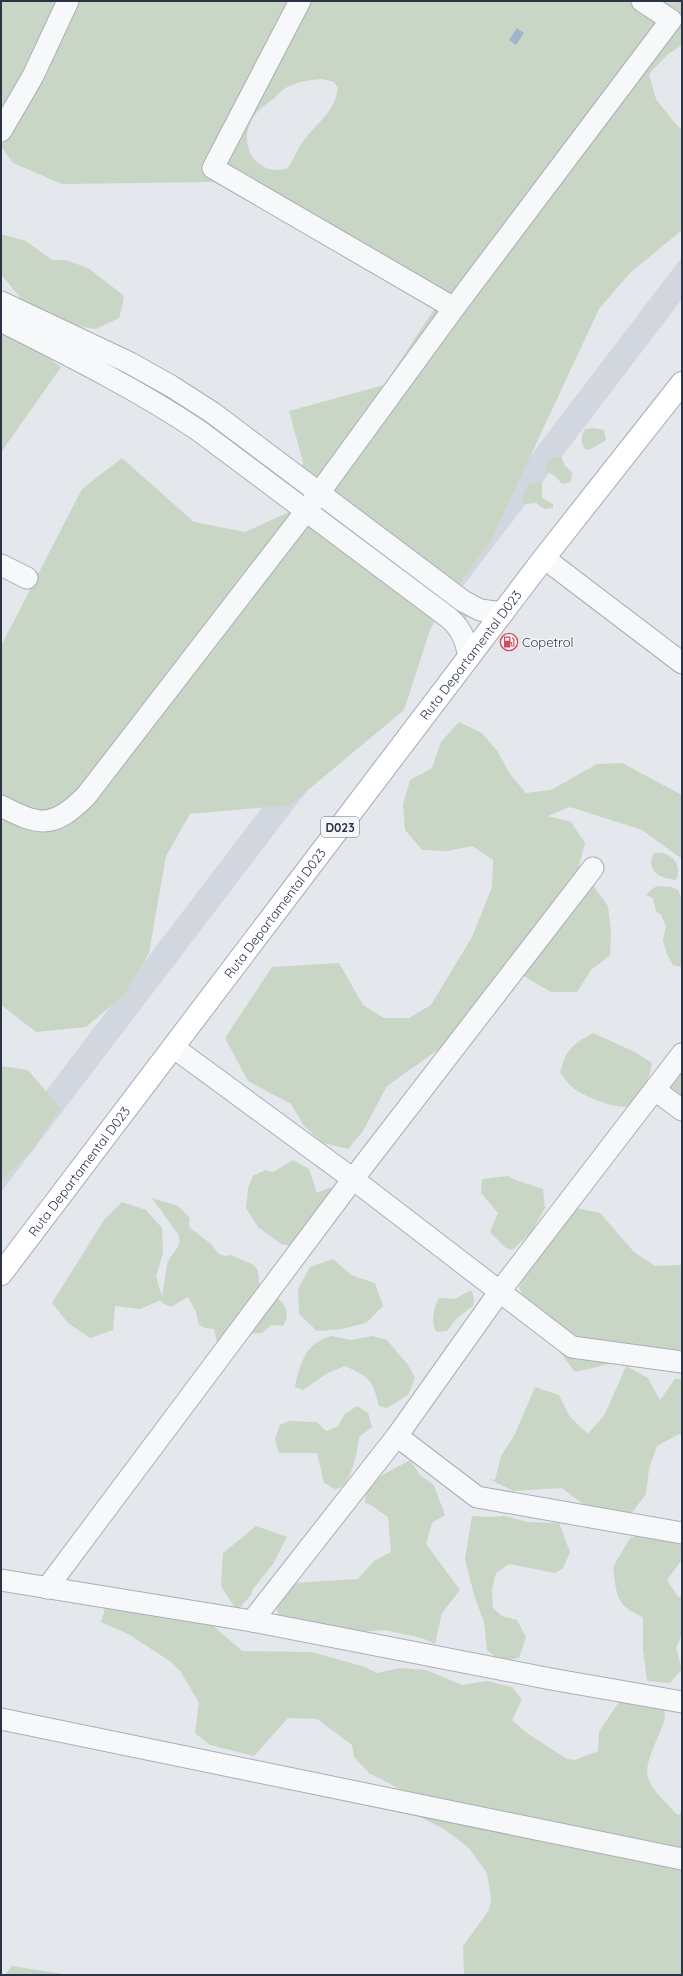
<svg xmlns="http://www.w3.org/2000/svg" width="683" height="1976" font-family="Quicksand,sans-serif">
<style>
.built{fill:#d2d6de}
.green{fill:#c9d6c5;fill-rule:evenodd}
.water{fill:#9fb4cc}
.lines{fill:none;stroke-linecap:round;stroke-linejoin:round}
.minor-casing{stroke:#a9aeb7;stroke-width:23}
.major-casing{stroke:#a3abb8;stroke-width:24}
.minor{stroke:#f7f8fa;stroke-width:21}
.major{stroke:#fff;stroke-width:22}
.labels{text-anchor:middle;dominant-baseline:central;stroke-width:3;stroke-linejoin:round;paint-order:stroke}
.shield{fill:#f4f6f9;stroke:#676e7b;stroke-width:1}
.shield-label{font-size:12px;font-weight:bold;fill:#2b3445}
.poi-label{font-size:13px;fill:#2b3445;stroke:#f4f6f9;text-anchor:start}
.street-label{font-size:13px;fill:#2b3445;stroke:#f4f6f9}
</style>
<rect width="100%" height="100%" fill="#e4e7ec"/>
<!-- built -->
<polygon class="built" points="682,257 682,299 1,1192 1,1150"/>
<!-- green -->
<g class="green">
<path d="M 1,1 L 682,1 L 682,45 L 667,55 L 649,74 L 656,99 L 673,121 L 682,130 L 682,230 L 630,273 L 599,309 L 491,540 L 449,598 L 468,616 L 464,620 L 434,618 L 404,710 L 290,805 L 190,814 L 166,856 L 149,953 L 124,995 L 86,1027 L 36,1032 L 1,1005 L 1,646 L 82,489 L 122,458 L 194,522 L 245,532 L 291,511 L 130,378 L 131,374 L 208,418 L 297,484 L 303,462 L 289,411 L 384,385 L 443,296 L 214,182 L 62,184 L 13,163 L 1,146 ZM 322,79 L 334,82 L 338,88 C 334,116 311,126 299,148 C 294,156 293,162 286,169 C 259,176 239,149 250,124 C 255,112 262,107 272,100 C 276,97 280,92 284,89 C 295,82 309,80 322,79 Z"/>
<polygon points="1,234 26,241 52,260 66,260 88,268 123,295 124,299 119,318 96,329 77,326 45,316 26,305 1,274"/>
<polygon points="6,328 61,367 2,451 1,336"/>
<path d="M 594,428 L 604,430 L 606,440 L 593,448 L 587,450 C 580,446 581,435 585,429 Z"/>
<polygon points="555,457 561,457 565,466 572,472 571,482 562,484 556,477 545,470 549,459"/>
<polygon points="539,482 542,482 542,498 553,504 553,508 544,509 536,503 526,504 523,502 523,495 529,484"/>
<polygon points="459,722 482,733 498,752 510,774 526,793 551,790 597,764 622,763 682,795 682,859 642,830 570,807 548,816 571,822 585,843 579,866 608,906 611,931 610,955 591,970 577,992 551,992 508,967 446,1044 387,1086 363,1131 348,1149 323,1143 304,1126 291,1104 248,1081 225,1038 272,967 339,963 363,1005 384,1018 409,1018 431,1005 472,937 492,887 493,860 472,846 448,851 422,850 405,830 403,805 410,780 432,768 441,742"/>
<path d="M 654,853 C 670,851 683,863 676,880 C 660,878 645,872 654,853 Z"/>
<polygon points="659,886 672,887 678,890 682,899 682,967 673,965 667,954 663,940 666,926 661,915 656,911 653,898 646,895 653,888"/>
<path d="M 593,1033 L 635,1052 L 652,1063 C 651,1074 641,1101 630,1106 C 617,1110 582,1096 572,1087 C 567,1083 564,1077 560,1073 C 566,1049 572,1045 593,1033 Z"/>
<polygon points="682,1050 682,1114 662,1100"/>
<polygon points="1,1066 28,1070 60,1108 33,1150 1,1180"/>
<polygon points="293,1160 309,1169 317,1193 331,1187 333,1191 298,1247 281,1244 258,1227 246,1208 248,1188 253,1176 265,1170 273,1172"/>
<polygon points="508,1176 516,1180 543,1189 545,1208 531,1233 512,1250 506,1248 490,1232 498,1213 481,1193 482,1179"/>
<path d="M 152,1198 L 178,1206 L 190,1218 L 189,1224 L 190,1228 L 211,1244 L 218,1253 L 224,1256 L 231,1255 L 254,1265 L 258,1271 L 259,1283 C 273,1293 296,1307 283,1326 L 271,1325 L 262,1333 L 245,1334 L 218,1346 L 214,1329 L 205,1328 L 199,1325 L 196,1312 L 188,1297 L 171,1307 L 161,1302 L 161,1300 L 140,1309 L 115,1306 L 113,1330 L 90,1338 L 68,1323 L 52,1303 L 104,1220 L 122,1202 L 146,1210 L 162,1228 L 163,1253 L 156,1277 L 162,1296 C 164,1289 166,1266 168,1262 C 173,1251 183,1247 178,1234 Z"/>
<polygon points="576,1208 600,1213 634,1252 655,1266 681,1265 682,1263 682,1354 652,1354 575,1372 529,1311 519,1287 543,1243"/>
<polygon points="333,1259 351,1275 375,1283 383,1306 366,1323 342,1329 317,1331 299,1314 298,1289 310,1267"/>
<path d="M 469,1291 L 472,1291 L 474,1300 L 473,1306 L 457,1318 L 447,1331 L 437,1332 C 430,1324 434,1307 439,1298 L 455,1299 Z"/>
<path d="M 332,1336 L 351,1340 L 373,1336 L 387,1340 L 408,1365 L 415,1378 L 408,1395 L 387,1408 L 379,1406 C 372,1378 370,1378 345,1366 L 326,1374 L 303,1390 L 295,1387 C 300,1363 306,1342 332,1336 Z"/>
<polygon points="626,1366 648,1378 660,1400 675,1379 682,1379 682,1435 679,1434 657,1446 649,1469 646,1494 631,1514 605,1514 582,1503 562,1488 513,1491 489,1479 495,1480 501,1456 515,1434 535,1387 559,1395 570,1417 588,1434 605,1414"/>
<path d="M 357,1406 L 368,1413 L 372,1427 L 359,1437 C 358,1448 351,1490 335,1489 C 331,1488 327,1484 324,1483 L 317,1453 L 279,1453 L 275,1439 L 280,1425 L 289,1421 L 317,1422 L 326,1431 L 337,1427 L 345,1414 Z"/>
<polygon points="410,1460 420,1475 434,1485 445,1515 432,1523 426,1544 460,1590 442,1613 435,1644 422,1638 385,1630 342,1633 279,1615 270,1597 293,1583 358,1579 374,1561 391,1552 388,1517 371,1505 365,1503 366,1484"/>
<polygon points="472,1516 489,1517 506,1516 527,1522 559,1523 570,1552 563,1568 555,1573 509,1564 496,1573 492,1589 493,1608 502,1616 517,1620 526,1637 519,1658 500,1661 487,1650 484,1622 474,1595 465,1559"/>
<polygon points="256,1526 287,1537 273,1564 253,1589 251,1595 237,1611 221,1586 223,1553"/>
<path d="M 660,1528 L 682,1538 L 681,1561 L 667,1580 L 678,1597 L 682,1597 L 682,1634 L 676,1648 L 682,1669 L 670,1683 L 647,1681 L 643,1648 L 643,1618 C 638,1614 631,1612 627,1608 C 615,1600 615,1580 613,1567 L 630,1538 Z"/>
<path d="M 108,1598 L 203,1617 L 242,1651 L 312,1652 L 365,1667 L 377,1673 L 400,1668 L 426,1670 L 462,1685 L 486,1681 L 512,1687 L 522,1699 L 512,1720 L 528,1734 L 567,1759 L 575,1760 L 598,1751 L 599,1732 L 628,1688 L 650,1689 C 655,1695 662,1702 664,1709 C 666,1714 664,1723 662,1727 C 641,1777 639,1776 678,1815 L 682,1812 L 682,1975 L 464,1974 L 463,1946 L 489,1910 L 491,1899 L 487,1873 L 469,1848 L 444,1829 L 422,1818 L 415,1810 L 411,1797 L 398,1788 L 369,1773 L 354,1757 L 352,1745 L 317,1719 L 288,1718 L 254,1756 L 210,1745 L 195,1733 L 199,1703 L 181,1672 L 171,1662 L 130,1635 L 101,1622 Z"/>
<polygon points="12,1966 63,1974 65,1975 5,1975"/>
</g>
<!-- water -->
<polygon class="water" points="517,28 524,33 516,45 509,40"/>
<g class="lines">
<defs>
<g id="minor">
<polyline points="300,1 213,168 454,308"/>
<polyline points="1,131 33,76 68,1"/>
<polyline points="1,302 130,363 171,386 213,413 463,601 480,610 503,613"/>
<path d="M 1,321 C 68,355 135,388 198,430 L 449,618 C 462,629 466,641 469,658"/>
<polyline points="544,558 682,663"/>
<polyline points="1,565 27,578"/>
<path d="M 1,806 C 40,826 53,829 86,796 L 306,511 L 454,308 L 671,20 L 642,1"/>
<polyline points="173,1047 353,1179 572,1347 682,1362"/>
<polyline points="655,1090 682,1110"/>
<polyline points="397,1436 477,1497 682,1533"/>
<polyline points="1,1580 252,1621 551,1679 682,1702"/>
<polyline points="47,1588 353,1179 593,868"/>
<polyline points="252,1621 397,1436 500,1291 682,1054"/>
<polyline points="1,1719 682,1859"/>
</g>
<g id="major">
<path id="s1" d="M 1,1274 L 544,558 L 682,383"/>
</g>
</defs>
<!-- minor casing -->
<use href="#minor" class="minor-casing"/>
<!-- major casing -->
<use href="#major" class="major-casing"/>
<!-- minor -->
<use href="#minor" class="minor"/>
<!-- major -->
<use href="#major" class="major"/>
</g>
<!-- icons -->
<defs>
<symbol id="fuel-ring" viewBox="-11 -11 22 22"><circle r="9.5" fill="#f4f6f9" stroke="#d1495b" stroke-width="1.5"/><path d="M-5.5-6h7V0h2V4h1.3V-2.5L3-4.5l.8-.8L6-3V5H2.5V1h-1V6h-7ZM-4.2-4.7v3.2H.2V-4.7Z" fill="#d1495b"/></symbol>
</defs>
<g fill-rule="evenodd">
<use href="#fuel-ring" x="499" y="632" width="20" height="20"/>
</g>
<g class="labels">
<!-- shield labels -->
<rect class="shield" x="321" y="817" width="38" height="20" rx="3"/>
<g class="shield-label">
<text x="340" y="827">D023</text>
</g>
<!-- poi labels -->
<g class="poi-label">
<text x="522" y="642">Copetrol</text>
</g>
<!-- street labels -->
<g class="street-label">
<text stroke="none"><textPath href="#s1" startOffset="777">Ruta Departamental D023</textPath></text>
<text stroke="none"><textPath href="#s1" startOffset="453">Ruta Departamental D023</textPath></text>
<text stroke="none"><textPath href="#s1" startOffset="129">Ruta Departamental D023</textPath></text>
</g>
</g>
<!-- border -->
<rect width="683" height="1976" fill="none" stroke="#2b3445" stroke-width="4"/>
</svg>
